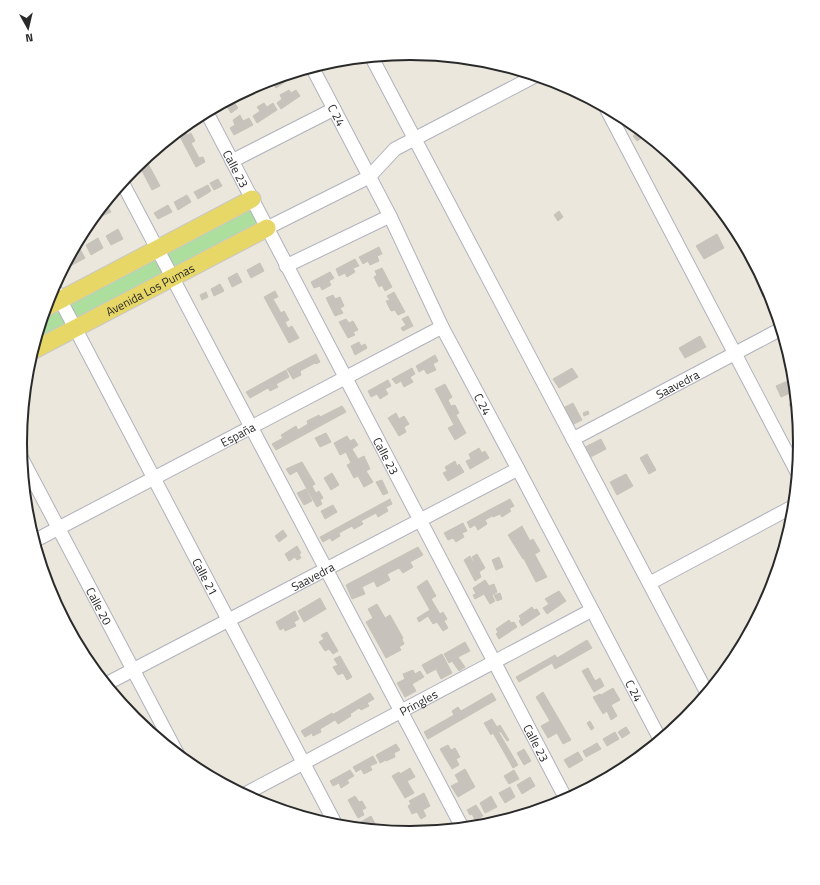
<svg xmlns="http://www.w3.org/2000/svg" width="820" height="885" font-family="'Titillium Web',sans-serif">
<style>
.green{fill:#acde9d}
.building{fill:#c7c3bc;stroke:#c6c3b7}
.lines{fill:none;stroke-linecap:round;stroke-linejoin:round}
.minor-casing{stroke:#b0b2bd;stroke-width:15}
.major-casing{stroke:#c8c8c8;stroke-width:19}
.minor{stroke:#fff;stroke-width:13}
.major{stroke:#e7d766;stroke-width:17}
.labels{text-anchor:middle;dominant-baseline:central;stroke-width:3.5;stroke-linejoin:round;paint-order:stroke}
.street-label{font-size:12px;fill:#2a2a2a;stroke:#fff}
.rim{fill:none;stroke:#2a2a2a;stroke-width:2}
</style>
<rect width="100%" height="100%" fill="#ebe7dd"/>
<!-- green -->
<polygon class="green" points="252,199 266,228 32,350 45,308"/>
<!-- building -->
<g class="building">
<polygon points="281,76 285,82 276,88 270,79"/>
<polygon points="289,90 291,93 296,90 300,96 281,109 277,103 282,99 280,95"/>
<polygon points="231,98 238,108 231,113 224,102"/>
<polygon points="264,103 267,107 273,103 277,110 257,123 253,116 260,111 257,107"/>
<polygon points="240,115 243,121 249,118 253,125 234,135 230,128 235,125 233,120"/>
<polygon points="183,127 187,135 191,133 195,141 191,143 199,158 203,157 205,162 196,167 177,131"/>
<polygon points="641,130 652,139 647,142 643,137 637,141 633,136"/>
<polygon points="145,158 160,186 152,190 142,171 139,173 136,166"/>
<polygon points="218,179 222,186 214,190 210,183"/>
<polygon points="208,185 211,191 198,199 194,192"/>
<polygon points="187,195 191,202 178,210 174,202"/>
<polygon points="104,204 105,206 107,205 111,212 102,216 98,210"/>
<polygon points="168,205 172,212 158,219 154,213"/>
<polygon points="559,211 563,217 558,221 554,215"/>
<polygon points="118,229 123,239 111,245 106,236"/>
<polygon points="717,234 724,248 704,259 696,246"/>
<polygon points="98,238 103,248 91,255 86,245"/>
<polygon points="79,247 85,258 63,270 73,250"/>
<polygon points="379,247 382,254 377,256 379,261 370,265 368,261 363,264 359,257"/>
<polygon points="355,259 359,266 353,268 355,272 347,277 345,273 339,276 336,269"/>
<polygon points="260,263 264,271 251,278 247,270"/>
<polygon points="382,268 392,287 385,291 382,285 379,287 374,277 377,275 375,271"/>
<polygon points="330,272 334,278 329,281 331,285 322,290 320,286 314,288 311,282"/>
<polygon points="237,273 242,282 232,287 228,278"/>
<polygon points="220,284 224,291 214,296 211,289"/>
<polygon points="275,291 278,297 273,299 281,313 284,311 289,320 285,322 288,328 292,326 299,338 289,343 264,297"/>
<polygon points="206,292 208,297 202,300 200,295"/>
<polygon points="394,292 405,312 398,315 395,310 391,311 386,301 390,300 387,296"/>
<polygon points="333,295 335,299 340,297 344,306 340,308 343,313 335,316 326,298"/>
<polygon points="408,316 413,326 403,331 401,328 406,325 402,319"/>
<polygon points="346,319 349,323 353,321 358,330 353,332 355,335 348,338 339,322"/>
<polygon points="700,336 706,347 685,358 679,348"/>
<polygon points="359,342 361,346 365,344 367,348 355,355 351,346"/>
<polygon points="316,354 320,362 316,364 315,363 300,371 301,375 293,379 287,369"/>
<polygon points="435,355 438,361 433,364 436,370 427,374 424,369 419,372 416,366"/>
<polygon points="412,368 415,374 410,377 413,382 404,387 401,381 396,384 392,379"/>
<polygon points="572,368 578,377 559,388 553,379"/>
<polygon points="286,370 289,377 276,384 278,387 270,391 268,388 250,398 246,392"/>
<polygon points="388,380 391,386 385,389 388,394 380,399 377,394 371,397 368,391"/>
<polygon points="790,380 795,391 781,397 776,386"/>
<polygon points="445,384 452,397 448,400 451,406 455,405 459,413 456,415 466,433 455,440 448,428 454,425 435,389"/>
<polygon points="796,401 797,411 793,413 789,404"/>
<polygon points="573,403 582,420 572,425 563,408"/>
<polygon points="342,406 346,412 276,450 272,444 283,438 281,435 296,426 298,430 308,424 307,421 319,415 320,417"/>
<polygon points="588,411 589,414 584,416 583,413"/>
<polygon points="396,413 399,419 404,416 409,424 404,427 406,432 399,436 388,418"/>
<polygon points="326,433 331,442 320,447 315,438"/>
<polygon points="347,436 350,441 354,439 358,445 352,449 358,459 364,456 370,469 366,471 373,482 364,487 358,476 354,478 347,465 351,463 346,452 340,455 334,443"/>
<polygon points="601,439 606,449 587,459 581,449"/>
<polygon points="479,448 482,453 485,451 489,458 470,469 466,461 471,459 469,454"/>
<polygon points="647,454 656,470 649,474 640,458"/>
<polygon points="455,461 457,466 459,464 464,472 448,481 443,473 447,471 445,467"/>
<polygon points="302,462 315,484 312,486 316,493 319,491 323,498 320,500 322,504 317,507 297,471 290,475 286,469"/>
<polygon points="332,473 339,485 331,490 324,478"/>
<polygon points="626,474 633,486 617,495 610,482"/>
<polygon points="382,480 388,493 383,495 376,482"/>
<polygon points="306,489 312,501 304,505 297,493"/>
<polygon points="390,499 392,504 386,507 388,511 378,517 376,513 361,521 363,524 354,529 352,526 339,533 340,536 332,541 330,538 323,542 320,537"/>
<polygon points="510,499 514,506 509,509 511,511 502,517 500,514 493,517 489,510"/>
<polygon points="333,505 337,512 325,519 321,511"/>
<polygon points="489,510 492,516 485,520 487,524 478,530 475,525 470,528 467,522"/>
<polygon points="463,523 467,531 462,533 464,537 456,542 453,538 448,540 444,533"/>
<polygon points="522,526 530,541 533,539 540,551 535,554 534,553 523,559 508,535"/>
<polygon points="283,530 287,536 279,542 275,536"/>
<polygon points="297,546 301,553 299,554 301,558 297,560 295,557 289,561 285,554"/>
<polygon points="418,547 423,555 410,562 413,567 403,573 399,568 387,574 390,580 377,587 374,581 362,587 365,594 352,599 346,585"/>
<polygon points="534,553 547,577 536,582 524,559"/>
<polygon points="477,554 485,568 479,572 481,577 475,581 464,560 470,556 473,562 474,561 472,557"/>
<polygon points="499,557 503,567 496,570 492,560"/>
<polygon points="427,580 436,596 431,599 440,614 443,612 447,619 444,621 448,628 443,631 437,622 433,624 428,616 419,622 417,618 430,610 417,587"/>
<polygon points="485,580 489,586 494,584 497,592 492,595 495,601 490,604 484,594 475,599 473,595 476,594 473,588"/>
<polygon points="559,591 566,601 547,614 543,608 549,604 545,599"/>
<polygon points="500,593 502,599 497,601 494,595"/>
<polygon points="320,598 326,609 304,622 298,611"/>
<polygon points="377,604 385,618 390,615 403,638 402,639 404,644 399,647 401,650 386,658 366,622 373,618 368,609"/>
<polygon points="532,607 534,610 537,609 540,614 522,626 519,621 521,619 519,616"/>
<polygon points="295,611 299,619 294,622 296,626 285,631 284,628 280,630 276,622"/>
<polygon points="509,620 511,623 514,622 517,627 499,639 496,634 498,632 496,629"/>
<polygon points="327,632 338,651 333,654 329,649 325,651 319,642 324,639 321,635"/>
<polygon points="587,640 592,648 555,669 552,663 519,682 516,677 555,655 557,658"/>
<polygon points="465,642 470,651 458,657 465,667 459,671 452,661 449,663 444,654"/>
<polygon points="442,654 452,673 441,679 436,669 427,674 422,665"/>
<polygon points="340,656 352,677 347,680 343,673 338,675 333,667 338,665 334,659"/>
<polygon points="588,668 595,681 600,678 604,686 594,692 582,671"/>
<polygon points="413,670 415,674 420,671 424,677 412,684 416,691 405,697 397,683 405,679 403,674"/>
<polygon points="613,688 620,700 611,705 617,716 611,720 607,711 603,714 593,697 600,694 601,695"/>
<polygon points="543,692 571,740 563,744 557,733 548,738 541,726 550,721 536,697"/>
<polygon points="370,693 374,699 367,703 369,706 361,710 359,708 350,714 351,716 338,724 332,715"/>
<polygon points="492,693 496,700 428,739 424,732 454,715 452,711 458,707 461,711"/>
<polygon points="332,713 335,720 320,729 321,732 313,736 312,733 305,737 301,731"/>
<polygon points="492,719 497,727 500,725 509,740 507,741 501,732 500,732 498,731 518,765 513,768 493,733 491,735 484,723"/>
<polygon points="590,721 594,728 591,730 587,723"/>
<polygon points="626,727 630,733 622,738 618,732"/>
<polygon points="615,732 619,739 607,746 603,739"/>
<polygon points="597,743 601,749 586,757 583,751"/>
<polygon points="396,744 400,750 394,753 395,757 386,761 386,760 380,763 376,755"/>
<polygon points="448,745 451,750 455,748 460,757 456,759 459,765 452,769 440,749"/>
<polygon points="524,749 531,761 524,765 517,753"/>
<polygon points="578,752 583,760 569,768 564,760"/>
<polygon points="373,756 377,763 370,766 372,770 364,774 361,769 356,772 353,767"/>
<polygon points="410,768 415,777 407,781 414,793 405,798 392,776 399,772 400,774"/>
<polygon points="465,769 475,787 458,797 451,786 459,782 455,775"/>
<polygon points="350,770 354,776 347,780 349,783 341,788 339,783 333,786 330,781"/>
<polygon points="514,770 519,779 509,784 504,776"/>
<polygon points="530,777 535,786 522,794 517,785"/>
<polygon points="510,787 515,797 505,803 499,793"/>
<polygon points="424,793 430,806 423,810 426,816 421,819 417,812 412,814 408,806 411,804 409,801"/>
<polygon points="355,796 359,802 362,801 366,808 362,810 364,815 358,818 348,800"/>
<polygon points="491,796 497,807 485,813 480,803"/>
<polygon points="476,805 483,816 475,820 472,814 470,815 467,810"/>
<polygon points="371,816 378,829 362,828 359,823"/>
</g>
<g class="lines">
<defs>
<g id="minor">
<polyline points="371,56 707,693"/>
<path id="s1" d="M 312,67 L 390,216 L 442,327 L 518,469 L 660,739"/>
<polyline points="605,106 797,472"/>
<path id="s2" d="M 206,111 L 566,799"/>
<polyline points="232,161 334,109"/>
<polyline points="122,182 462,827"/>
<polyline points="267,228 369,177 395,149 537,75"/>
<polyline points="286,266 390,216"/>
<path id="s3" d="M 53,286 L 336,825"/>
<path id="s4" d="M 573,439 L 781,329"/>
<path id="s5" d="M 22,459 L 177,753"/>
<path id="s6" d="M 34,541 L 442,327"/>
<polyline points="650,583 794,506"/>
<path id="s7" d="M 106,684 L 518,469"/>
<path id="s8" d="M 245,794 L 592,610"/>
</g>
<g id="major">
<polyline points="45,308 252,199"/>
<path id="s9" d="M 32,351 L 267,228"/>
</g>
</defs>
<!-- minor casing -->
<use href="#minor" class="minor-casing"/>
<!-- major casing -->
<use href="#major" class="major-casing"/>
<!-- minor -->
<use href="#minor" class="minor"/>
<!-- major -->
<use href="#major" class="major"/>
</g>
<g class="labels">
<!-- street labels -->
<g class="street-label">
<text stroke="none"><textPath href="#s1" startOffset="54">C 24</textPath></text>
<text stroke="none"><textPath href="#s2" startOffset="65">Calle 23</textPath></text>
<text stroke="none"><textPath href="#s9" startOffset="133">Avenida Los Pumas</textPath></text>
<text stroke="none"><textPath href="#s4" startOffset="118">Saavedra</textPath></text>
<text stroke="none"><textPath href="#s1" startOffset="378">C 24</textPath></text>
<text stroke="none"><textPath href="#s6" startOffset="230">España</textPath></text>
<text stroke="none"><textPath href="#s2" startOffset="389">Calle 23</textPath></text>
<text stroke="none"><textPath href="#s7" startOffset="233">Saavedra</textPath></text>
<text stroke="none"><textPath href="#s3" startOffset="328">Calle 21</textPath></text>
<text stroke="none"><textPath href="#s5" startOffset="166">Calle 20</textPath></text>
<text stroke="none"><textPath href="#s1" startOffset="702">C 24</textPath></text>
<text stroke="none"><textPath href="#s8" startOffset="196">Pringles</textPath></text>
<text stroke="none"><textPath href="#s2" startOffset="713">Calle 23</textPath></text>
</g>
</g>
<!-- crop -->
<path d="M0 0H820V885H0ZM27 443a383 383 0 1 1 766 0a383 383 0 1 1-766 0Z" fill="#fff" fill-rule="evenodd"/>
<path class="rim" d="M27 443a383 383 0 1 1 766 0a383 383 0 1 1-766 0Z"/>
<!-- north arrow -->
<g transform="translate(28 28) rotate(172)" stroke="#ffffff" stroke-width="3" paint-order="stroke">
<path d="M0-3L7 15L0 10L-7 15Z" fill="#2a2a2a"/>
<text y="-6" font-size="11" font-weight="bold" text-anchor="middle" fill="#2a2a2a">N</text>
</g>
</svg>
